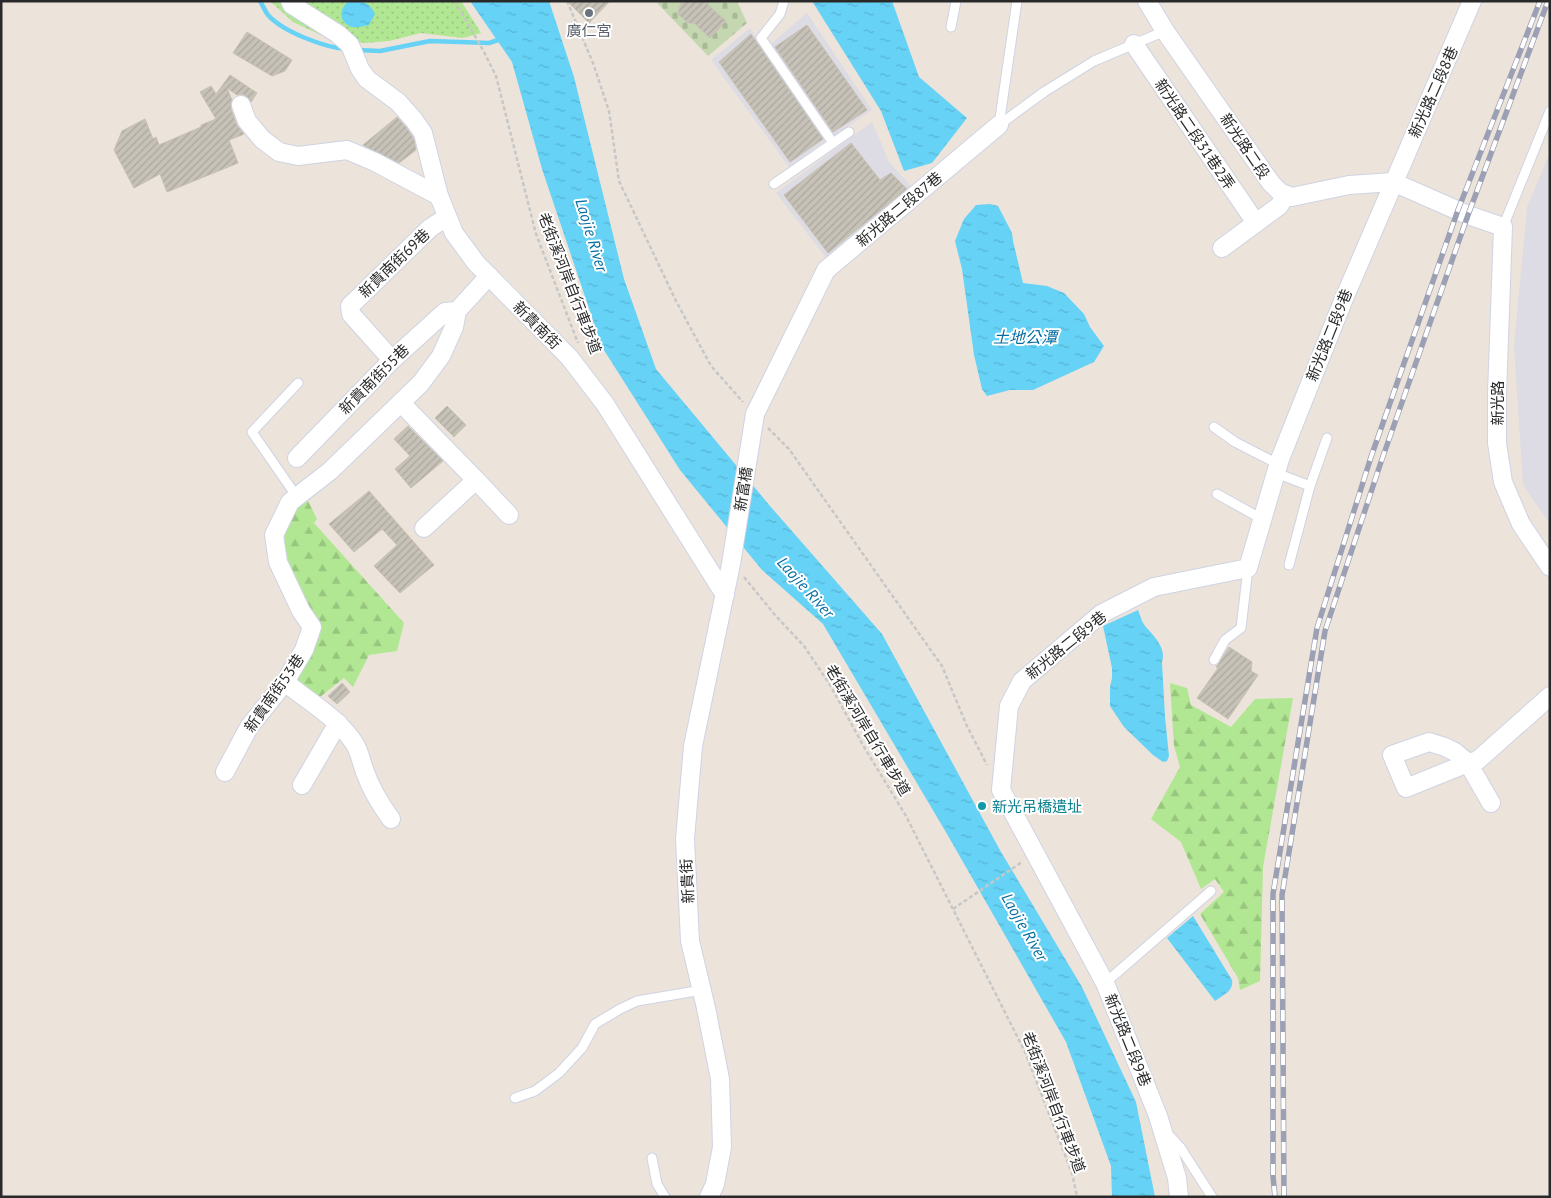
<svg xmlns="http://www.w3.org/2000/svg" width="1551" height="1198" font-family="'PT Sans','Noto Sans TC',sans-serif">
<style>
.industrial{fill:#dddbe4}
.forest{fill:url(#forest-firs)}
.cemetery{fill:url(#cemetery-stones)}
.park{fill:url(#park-dots)}
.water{fill:url(#water-ripples)}
.lines{fill:none;stroke-linecap:round;stroke-linejoin:round}
.stream{stroke:#65d2f6;stroke-width:4.5}
.building{fill:url(#building-hatch);stroke:#c8c0b3}
.service-casing{stroke:#cfd3e3;stroke-width:11}
.minor-casing{stroke:#cfd3e3;stroke-width:20}
.path{stroke:#c7c7c7;stroke-width:2.5;stroke-dasharray:4 2.5;stroke-linecap:butt}
.service{stroke:#fff;stroke-width:9}
.minor{stroke:#fff;stroke-width:18}
.rail-casing{stroke:#9ca0b5;stroke-width:5.5}
.rail{stroke:#fff;stroke-width:4;stroke-dasharray:11;stroke-linecap:butt}
.worship-dot{fill:#6b7280;stroke:#fff;stroke-width:2}
.culture-dot{fill:#0f9aa8;stroke:#fff;stroke-width:2}
.labels{text-anchor:middle;dominant-baseline:central;stroke-width:4;stroke-linejoin:round;paint-order:stroke}
.worship-label{font-size:15px;fill:#5b616d;stroke:#fff}
.street-label{font-size:15px;fill:#292929;stroke:#fff}
.culture-label{font-size:15px;fill:#0d838f;stroke:#fff;text-anchor:start}
.water-label{font-size:16px;font-style:italic;fill:#056ea1;stroke:#fff}
</style>
<defs>
<pattern id="forest-firs" width="22" height="20" patternUnits="userSpaceOnUse" patternTransform="scale(1.25)"><rect width="22" height="20" fill="#b1e792"/><path d="M5 1l3.5 6h-7zM16 11l3.5 6h-7z" fill="#98c67e"/></pattern>
<pattern id="cemetery-stones" width="16" height="16" patternUnits="userSpaceOnUse" patternTransform="scale(1.25)"><rect width="16" height="16" fill="#c4d7b0"/><path d="M2 7V4a2 2 0 0 1 4 0v3zM10 15v-3a2 2 0 0 1 4 0v3z" fill="#a8b997"/></pattern>
<pattern id="park-dots" width="8" height="8" patternUnits="userSpaceOnUse" patternTransform="scale(1.25)"><rect width="8" height="8" fill="#b1e792"/><path d="M2 2h.1M6 6h.1" fill="none" stroke="#98c67e" stroke-width="1.8" stroke-linecap="round"/></pattern>
<pattern id="water-ripples" width="26" height="14" patternUnits="userSpaceOnUse" patternTransform="scale(1.25)"><rect width="26" height="14" fill="#65d2f6"/><path d="M2 4q2-2 4 0t4 0M15 11q2-2 4 0t4 0" fill="none" stroke="#58b4d3"/></pattern>
<pattern id="building-hatch" width="6" height="6" patternUnits="userSpaceOnUse" patternTransform="scale(1.25)"><rect width="6" height="6" fill="#c7c2b8"/><path d="M-1 1l2-2M0 6l6-6M5 7l2-2" fill="none" stroke="#aba79e"/></pattern>
</defs>
<rect width="100%" height="100%" fill="#ece4da"/>
<!-- industrial -->
<g class="industrial">
<polygon points="807,13 872,110 834,136 771,44"/>
<polygon points="750,28 826,140 789,167 711,60"/>
<polygon points="872,122 889,162 914,190 828,260 776,193"/>
<polygon points="1550,152 1550,524 1523,485 1514,346 1527,207"/>
</g>
<!-- forest -->
<g class="forest">
<polygon points="306,497 317,519 314,523 404,623 397,651 369,655 353,687 344,678 320,697 295,683 319,638 320,630 318,623 287,566 283,550 285,534 292,513"/>
<polygon points="1170,683 1187,688 1191,705 1231,727 1255,699 1293,698 1263,867 1260,981 1240,990 1238,978 1200,914 1224,892 1215,879 1201,889 1181,842 1151,819 1180,767 1174,746"/>
</g>
<!-- cemetery -->
<polygon class="cemetery" points="662,1 737,1 747,23 708,56 657,3"/>
<!-- park -->
<polygon class="park" points="270,1 461,1 481,33 463,38 421,33 389,41 365,43 323,36 293,22"/>
<!-- water -->
<g class="water">
<path d="M 349,1 C 361,1 369,1 375,14 L 369,25 C 364,26 358,28 352,27 C 339,23 338,9 349,1 Z"/>
<polygon points="470,1 549,1 574,77 624,279 656,369 770,506 882,634 1001,852 1082,987 1136,1102 1155,1197 1112,1197 1111,1166 1066,1042 947,834 823,624 762,570 680,470 602,347 542,169 512,62"/>
<polygon points="812,1 892,1 919,77 967,118 932,163 904,171 881,111"/>
<polygon points="990,204 998,206 1012,233 1013,241 1023,283 1047,286 1064,293 1084,314 1090,327 1104,346 1094,362 1033,390 1010,390 987,396 982,389 974,355 962,269 955,241 964,219 976,205"/>
<path d="M 1138,610 C 1140,615 1142,622 1145,626 C 1153,635 1167,648 1162,662 L 1165,717 L 1169,756 L 1167,761 L 1163,762 L 1153,755 L 1124,727 L 1110,706 L 1110,687 L 1112,678 L 1112,668 L 1103,626 Z"/>
<path d="M 1193,916 L 1232,980 C 1234,991 1223,995 1215,1001 L 1167,938 Z"/>
</g>
<g class="lines">
<!-- stream -->
<g class="stream">
<path d="M 260,1 C 263,6 265,11 268,15 C 283,32 326,48 347,49"/>
<polyline points="358,50 380,51 430,41 489,43 501,39"/>
</g>
</g>
<!-- building -->
<g class="building">
<polygon points="567,1 610,1 589,23"/>
<polygon points="682,1 708,1 708,5 726,21 710,38 694,23 688,23 678,14 680,6"/>
<polygon points="807,25 867,110 833,132 775,47"/>
<polygon points="247,32 292,60 285,71 272,76 233,53"/>
<polygon points="751,34 823,139 790,162 719,62"/>
<polygon points="230,75 257,93 251,102 247,97 242,94 237,95 227,88 232,100 231,109 237,125 244,134 229,140 238,163 167,192 160,174 134,188 114,150 122,131 145,119 153,139 156,137 159,145 201,127 201,125 216,119 200,92 211,86 216,94"/>
<polygon points="397,117 406,127 414,139 416,150 399,163 363,145"/>
<polygon points="851,143 880,180 891,173 907,189 828,253 784,195"/>
<polygon points="447,406 466,425 454,437 435,418"/>
<polygon points="408,426 443,461 411,488 395,469 410,456 394,439"/>
<polygon points="369,491 434,565 400,593 374,566 397,545 382,529 354,552 329,524"/>
<polygon points="1229,647 1252,662 1251,671 1258,675 1228,719 1197,698 1218,668 1216,667 1219,663"/>
<polygon points="342,683 350,692 337,704 328,696"/>
</g>
<g class="lines">
<defs>
<g id="service">
<polyline points="784,1 780,14 761,38 833,143"/>
<polyline points="951,27 956,1"/>
<polyline points="999,125 1044,92 1094,61 1165,31"/>
<polyline points="999,125 1017,1"/>
<polyline points="774,184 849,132"/>
<polyline points="1503,227 1550,111"/>
<polyline points="1214,427 1235,442 1278,464"/>
<polyline points="1276,473 1310,486 1289,565"/>
<polyline points="1310,486 1327,438"/>
<polyline points="1217,494 1262,519"/>
<polyline points="297,497 252,432 298,383"/>
<polyline points="1214,660 1225,640 1241,628 1248,568"/>
<polyline points="1105,983 1211,891"/>
<polyline points="515,1098 535,1091 559,1073 582,1048 595,1024 620,1009 637,1001 702,990"/>
<polyline points="1168,1134 1180,1147 1212,1197"/>
<polyline points="652,1158 657,1184 665,1197"/>
</g>
<g id="minor">
<polyline points="290,1 292,5 338,34 350,45 360,69 367,79 398,102 414,120 423,133 439,196 454,233 476,263 569,357 605,404 725,595"/>
<polyline points="1147,1 1165,31 1271,183 1281,193 1292,197 1349,185 1393,182 1468,215 1503,227 1497,394 1497,443 1503,482 1521,524 1550,567"/>
<polyline points="1134,44 1256,223"/>
<polyline points="241,105 247,121 262,139 279,152 298,156 347,150 375,162 439,196"/>
<polyline points="1222,248 1279,206 1286,195"/>
<polyline points="392,360 351,314 350,306 430,228 447,217"/>
<polyline points="401,403 476,480 424,528"/>
<polyline points="297,458 392,360 445,312 457,311"/>
<polyline points="476,480 509,515"/>
<path d="M 285,682 C 310,703 339,718 356,746 C 360,754 362,764 365,772 C 371,789 380,804 391,819"/>
<polyline points="225,772 249,727 285,682 304,650 312,627 301,611 278,562 274,535 290,502 330,471 421,383 441,356 454,327 457,311 489,276"/>
<polyline points="302,785 338,723"/>
<polyline points="1491,803 1468,763 1455,752 1445,747 1429,742 1392,755 1406,788 1468,763 1478,760 1550,696"/>
<polyline points="709,1197 715,1184 722,1147 720,1079 706,1008 690,941 685,839 693,746 731,564 755,414 826,270 999,125"/>
<polyline points="1179,1197 1177,1178 1158,1116 1105,983 1001,790 1009,706 1022,681 1101,614 1154,587 1248,568 1280,459 1343,301 1472,1"/>
</g>
</defs>
<!-- service casing -->
<use href="#service" class="service-casing"/>
<!-- minor casing -->
<use href="#minor" class="minor-casing"/>
<!-- path -->
<g class="path">
<polyline points="455,1 484,52 496,76 536,234 578,343"/>
<polyline points="567,1 593,63 609,111 619,181 676,301 711,366 743,402"/>
<polyline points="768,428 789,449 942,666 966,724 987,765"/>
<polyline points="744,577 775,615 804,646 830,685 864,747 906,816 1025,1052 1072,1173 1077,1197"/>
<polyline points="953,909 1022,862"/>
</g>
<!-- service -->
<use href="#service" class="service"/>
<!-- minor -->
<use href="#minor" class="minor"/>
<defs>
<g id="rail">
<polyline points="1275,1197 1273,1176 1273,894 1317,628 1371,457 1458,210 1540,1"/>
<polyline points="1284,1197 1282,895 1325,631 1381,462 1468,215 1548,1"/>
</g>
</defs>
<!-- rail casing -->
<use href="#rail" class="rail-casing"/>
<!-- rail -->
<use href="#rail" class="rail"/>
</g>
<!-- markers -->
<circle class="worship-dot" cx="589" cy="13" r="5"/>
<circle class="culture-dot" cx="982" cy="806" r="5"/>
<g class="labels">
<!-- worship labels -->
<g class="worship-label">
<text x="589" y="30">廣仁宮</text>
</g>
<!-- street labels -->
<g class="street-label">
<text transform="translate(1433 92) rotate(-66)">新光路二段8巷</text>
<text transform="translate(1195 134) rotate(56)">新光路二段31巷2弄</text>
<text transform="translate(1245 146) rotate(56)">新光路二段</text>
<text transform="translate(899 209) rotate(-40)">新光路二段87巷</text>
<text transform="translate(394 263) rotate(-44)">新貴南街69巷</text>
<text transform="translate(570 283) rotate(69)">老街溪河岸自行車步道</text>
<text transform="translate(537 325) rotate(45)">新貴南街</text>
<text transform="translate(1329 335) rotate(-68)">新光路二段9巷</text>
<text transform="translate(374 379) rotate(-45)">新貴南街55巷</text>
<text transform="translate(1497 403) rotate(-90)">新光路</text>
<text transform="translate(743 489) rotate(-81)">新富橋</text>
<text transform="translate(1066 645) rotate(-39)">新光路二段9巷</text>
<text transform="translate(274 693) rotate(-55)">新貴南街53巷</text>
<text transform="translate(868 730) rotate(59)">老街溪河岸自行車步道</text>
<text transform="translate(687 881) rotate(-93)">新貴街</text>
<text transform="translate(1128 1040) rotate(68)">新光路二段9巷</text>
<text transform="translate(1054 1102) rotate(69)">老街溪河岸自行車步道</text>
</g>
<!-- culture labels -->
<g class="culture-label">
<text x="992" y="806">新光吊橋遺址</text>
</g>
<!-- water labels -->
<g class="water-label">
<text transform="translate(592 235) rotate(73)">Laojie River</text>
<text x="1025" y="337">土地公潭</text>
<text transform="translate(806 587) rotate(48)">Laojie River</text>
<text transform="translate(1025 927) rotate(60)">Laojie River</text>
</g>
</g>
<!-- border -->
<rect width="1551" height="1198" fill="none" stroke="#292929" stroke-width="5"/>
</svg>
